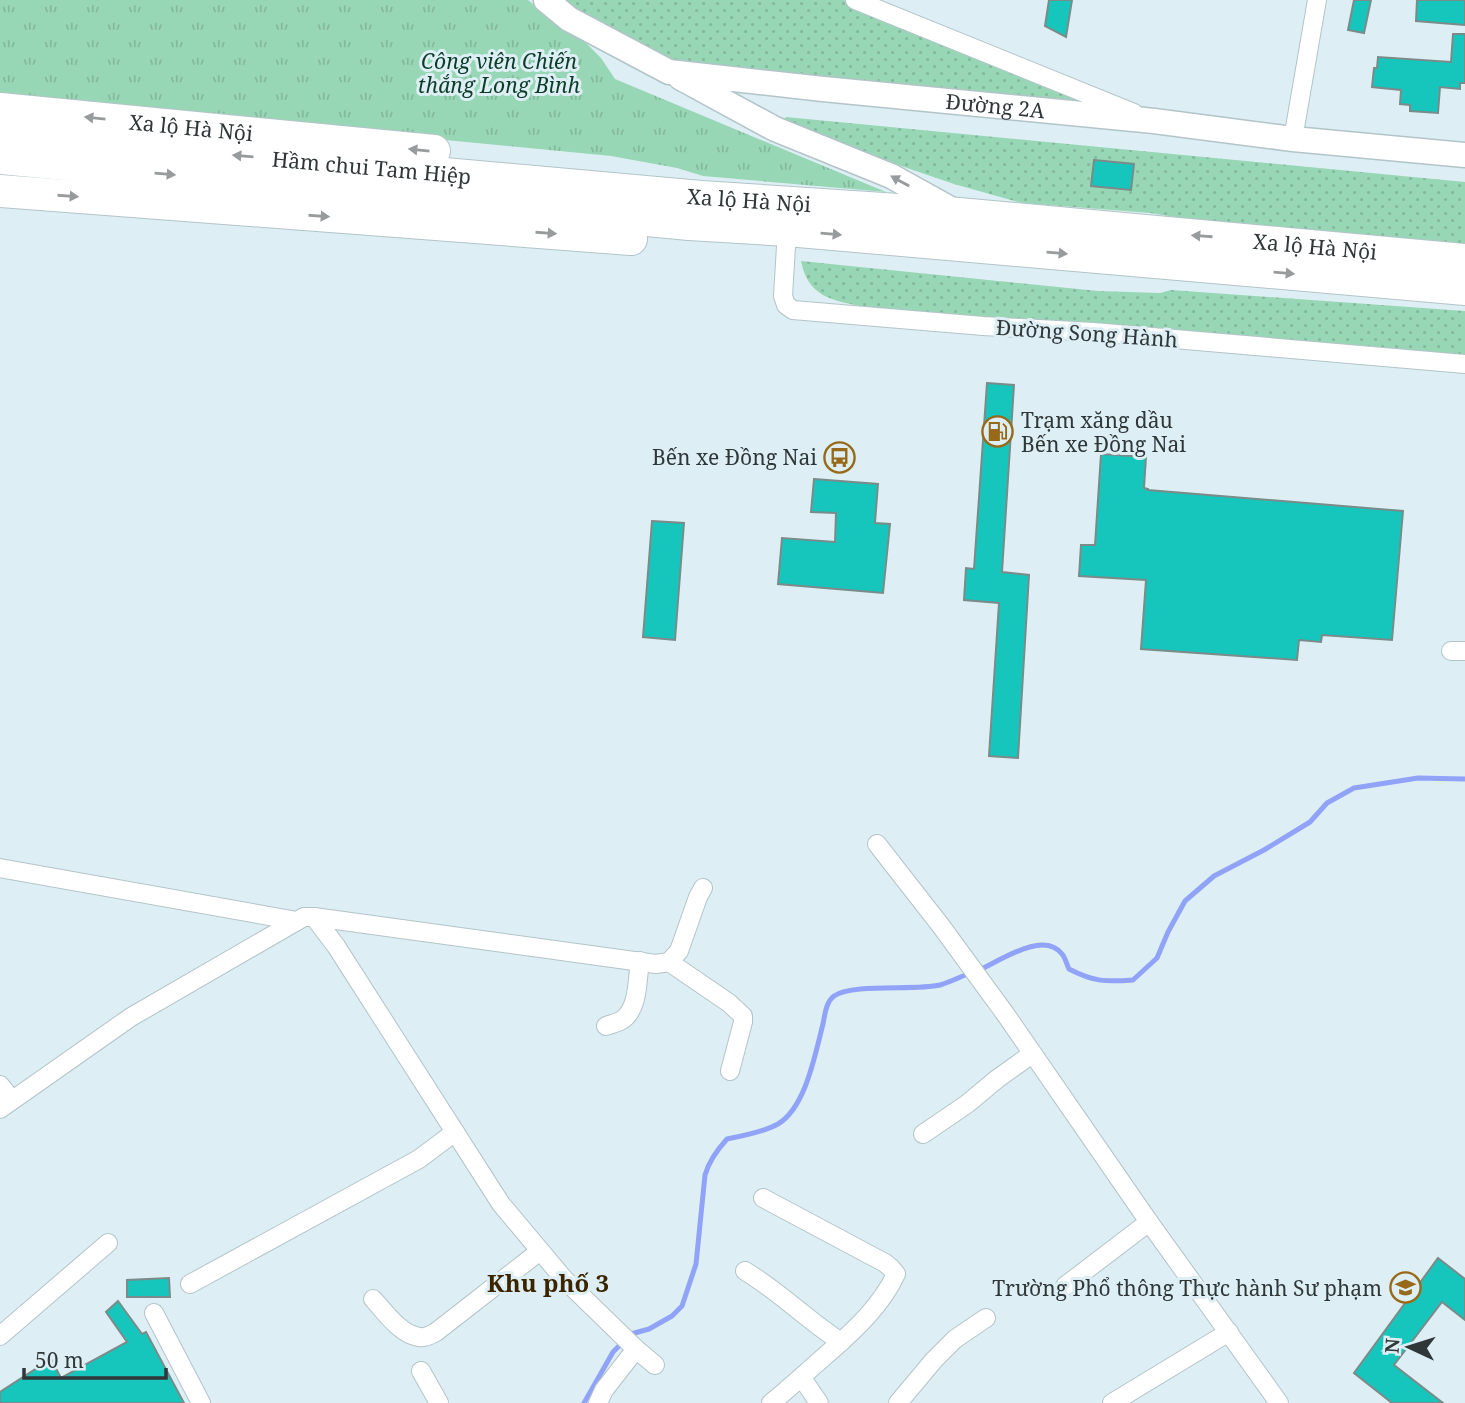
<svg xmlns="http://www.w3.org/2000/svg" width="1465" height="1403" font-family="'Noto Serif',serif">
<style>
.grass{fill:url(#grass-dots)}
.park{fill:url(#park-tufts)}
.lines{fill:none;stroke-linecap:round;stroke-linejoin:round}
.stream{stroke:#90a3f9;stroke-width:5}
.building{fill:#16c6bd;stroke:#7a8b89;stroke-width:2}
.street-casing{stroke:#b3c4c9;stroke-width:20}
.secondary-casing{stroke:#b3c4c9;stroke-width:27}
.highway-casing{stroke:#b3c4c9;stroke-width:34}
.street{stroke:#fff;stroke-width:18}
.secondary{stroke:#fff;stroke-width:24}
.highway{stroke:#fff;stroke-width:32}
.oneway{fill:#989b9c}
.labels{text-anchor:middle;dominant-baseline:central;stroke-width:6;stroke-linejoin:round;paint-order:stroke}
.park-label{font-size:21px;font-style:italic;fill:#0d3d28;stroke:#ddeff4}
.street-label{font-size:21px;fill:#303739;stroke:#ddeff4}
.poi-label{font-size:21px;fill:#303739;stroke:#ddeff4;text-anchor:end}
.quarter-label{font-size:24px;font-weight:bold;fill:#3b2500;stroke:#ddeff4}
</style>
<defs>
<pattern id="grass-dots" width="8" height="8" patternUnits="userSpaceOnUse" patternTransform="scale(1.75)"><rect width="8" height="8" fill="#98d7b5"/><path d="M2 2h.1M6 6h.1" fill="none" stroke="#83b99c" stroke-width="1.8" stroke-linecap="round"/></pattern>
<pattern id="park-tufts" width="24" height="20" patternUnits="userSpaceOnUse" patternTransform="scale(1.75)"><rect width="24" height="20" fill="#98d7b5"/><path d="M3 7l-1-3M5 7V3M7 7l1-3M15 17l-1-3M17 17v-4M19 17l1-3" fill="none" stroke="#83b99c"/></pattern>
</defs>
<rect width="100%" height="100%" fill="#ddeff4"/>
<!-- grass -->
<g class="grass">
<polygon points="563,0 844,0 1117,111 672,61 574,9"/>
<polygon points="786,117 1465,182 1465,245 1217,224 1150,213 1022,203 954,184 784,126 782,121"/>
<path d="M 801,261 L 1098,291 L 1160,293 L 1171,290 L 1465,311 L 1465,355 L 872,309 C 839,300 809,302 801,261 Z"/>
</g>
<!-- park -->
<polygon class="park" points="0,0 528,0 563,28 582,39 601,58 615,79 886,192 703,176 677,168 611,156 0,97"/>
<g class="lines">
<!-- stream -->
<g class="stream">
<path d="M 979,970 C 1000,961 1043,930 1062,954 C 1065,957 1067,965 1069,969 C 1094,982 1106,982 1133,980 L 1157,958 L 1168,932 L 1185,901 L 1214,876 L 1264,850 L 1310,822 L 1327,803 L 1354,788 L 1418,778 L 1465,779"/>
<path d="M 584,1403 L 613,1352 L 631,1334 L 649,1329 L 672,1316 L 682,1306 L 696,1264 L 705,1175 C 709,1161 717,1150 727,1139 C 743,1136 764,1132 778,1124 C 806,1107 815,1054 823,1024 C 825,1014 826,1002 834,996 C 853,983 915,991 940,985 C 950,982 960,977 970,973"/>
</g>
</g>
<!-- building -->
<g class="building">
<polygon points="1049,0 1072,0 1066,37 1045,26"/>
<polygon points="1354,0 1371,0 1364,33 1348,30"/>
<polygon points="1417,0 1465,0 1465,25 1416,21"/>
<polygon points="1453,34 1465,34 1465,83 1460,83 1460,89 1440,87 1438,113 1410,111 1410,105 1400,104 1401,90 1372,87 1374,68 1377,68 1378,57 1451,62"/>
<polygon points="1094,160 1134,164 1131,190 1091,186"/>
<polygon points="987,383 1014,385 1002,572 1029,575 1018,758 989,756 999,603 964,600 966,568 974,569"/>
<polygon points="1101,454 1146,457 1144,488 1148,489 1148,490 1403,511 1392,640 1322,635 1321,642 1299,640 1297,660 1141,649 1146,580 1079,576 1081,545 1095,545"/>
<polygon points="814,479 878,484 875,523 890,524 883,593 778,584 782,538 835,542 836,513 811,512"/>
<polygon points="652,521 684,523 675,640 643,637"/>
<polygon points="1438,1258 1465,1279 1465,1320 1442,1302 1394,1365 1443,1403 1392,1403 1354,1373"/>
<polygon points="169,1278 170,1297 127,1297 127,1280"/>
<polygon points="118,1301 142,1334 146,1332 184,1403 0,1403 0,1392 51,1359 61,1378 127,1342 106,1312"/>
</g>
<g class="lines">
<defs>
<g id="street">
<polyline points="855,0 1134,113"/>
<polyline points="1293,139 1317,0"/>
<polyline points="787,230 783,296 786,305 793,310 983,326 1093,332 1465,364"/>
<polyline points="1451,651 1465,651"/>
<polyline points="877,844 941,926 1006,1015 1149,1222 1279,1403"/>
<polyline points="0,868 297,921 304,917 314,917 656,964 669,962 679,951 698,897 703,888"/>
<polyline points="314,917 336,946 501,1204 564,1279 636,1349 655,1365"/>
<polyline points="669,962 729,1003 743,1016 743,1022 730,1071"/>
<path d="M 606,1026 C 611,1024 617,1023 622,1020 C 639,1009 637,979 640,961"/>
<polyline points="0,1085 12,1100"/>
<polyline points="0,1109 131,1017 297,921"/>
<polyline points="923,1134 967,1104 997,1079 1032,1054"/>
<path d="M 763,1198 L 885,1263 L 891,1268 L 896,1274 C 882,1304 857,1328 833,1349 C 812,1367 792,1386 771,1403"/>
<path d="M 745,1271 C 780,1292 807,1320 841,1342"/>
<polyline points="190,1284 419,1159 455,1132"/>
<polyline points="1065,1286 1149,1222"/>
<path d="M 373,1299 C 385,1312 400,1334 419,1337 C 425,1338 431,1335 436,1332 L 540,1251"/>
<polyline points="154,1313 201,1403"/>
<polyline points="0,1336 108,1243"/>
<polyline points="421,1371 439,1403"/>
<polyline points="802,1378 819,1403"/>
<polyline points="598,1403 604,1390 636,1349"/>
<polyline points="898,1403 934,1360 955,1339 986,1318"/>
<polyline points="1112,1403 1229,1332"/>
</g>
<g id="secondary">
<path id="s1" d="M 546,0 L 569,19 L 669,72 L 823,89 L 1154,121 L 1293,139 L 1465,155"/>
<polyline points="681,78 775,129 891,176 956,212"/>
</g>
<g id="highway">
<path id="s2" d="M 0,109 L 434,151"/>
<path id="s3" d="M 0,134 L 701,197 L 959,214 L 1465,260"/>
<polyline points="0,158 689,224 787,230 1465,289"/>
<polyline points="0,191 631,239"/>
</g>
</defs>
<!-- street casing -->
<use href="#street" class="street-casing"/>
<!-- secondary casing -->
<use href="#secondary" class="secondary-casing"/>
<!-- highway casing -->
<use href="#highway" class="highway-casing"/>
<!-- street -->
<use href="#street" class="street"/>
<!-- secondary -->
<use href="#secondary" class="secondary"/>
<!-- highway -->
<use href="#highway" class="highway"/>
</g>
<!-- one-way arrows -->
<defs><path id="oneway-solid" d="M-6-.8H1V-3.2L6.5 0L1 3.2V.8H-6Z" transform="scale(1.75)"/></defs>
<g class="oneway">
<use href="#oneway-solid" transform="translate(95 118) rotate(-174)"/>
<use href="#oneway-solid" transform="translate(419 150) rotate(-174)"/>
<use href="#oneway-solid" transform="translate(243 156) rotate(-175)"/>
<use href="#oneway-solid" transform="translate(165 174) rotate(5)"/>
<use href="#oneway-solid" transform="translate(900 181) rotate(-151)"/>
<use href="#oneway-solid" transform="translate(68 196) rotate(4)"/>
<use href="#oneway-solid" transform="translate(319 216) rotate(4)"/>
<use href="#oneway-solid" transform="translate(546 233) rotate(4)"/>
<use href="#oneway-solid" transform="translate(831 234) rotate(5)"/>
<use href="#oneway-solid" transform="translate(1202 236) rotate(-176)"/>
<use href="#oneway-solid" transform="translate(1057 253) rotate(5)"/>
<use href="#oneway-solid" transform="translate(1284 273) rotate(5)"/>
</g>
<!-- icons -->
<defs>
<symbol id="fuel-ring" viewBox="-11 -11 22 22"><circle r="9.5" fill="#ddeff4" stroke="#976918" stroke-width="1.5"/><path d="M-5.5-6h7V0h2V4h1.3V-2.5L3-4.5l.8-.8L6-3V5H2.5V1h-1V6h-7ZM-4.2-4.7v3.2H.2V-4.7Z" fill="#976918"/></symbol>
<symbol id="bus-ring" viewBox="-11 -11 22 22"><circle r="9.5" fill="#ddeff4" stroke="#976918" stroke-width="1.5"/><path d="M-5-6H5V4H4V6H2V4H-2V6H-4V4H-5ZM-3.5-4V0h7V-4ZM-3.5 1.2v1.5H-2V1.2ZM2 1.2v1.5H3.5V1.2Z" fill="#976918"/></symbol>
<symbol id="school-ring" viewBox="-11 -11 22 22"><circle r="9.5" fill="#ddeff4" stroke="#976918" stroke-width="1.5"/><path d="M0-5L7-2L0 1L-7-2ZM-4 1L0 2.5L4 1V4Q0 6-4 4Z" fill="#976918"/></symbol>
</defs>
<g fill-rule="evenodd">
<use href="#fuel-ring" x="980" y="414" width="35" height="35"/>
<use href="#bus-ring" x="822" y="440" width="35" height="35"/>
<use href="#school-ring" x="1388" y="1270" width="35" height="35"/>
</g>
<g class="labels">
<!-- park labels -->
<g class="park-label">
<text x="499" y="61">Công viên Chiến<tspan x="499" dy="24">thắng Long Bình</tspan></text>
</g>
<!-- street labels -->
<g class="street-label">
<text stroke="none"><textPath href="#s1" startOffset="471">Đường 2A</textPath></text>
<text stroke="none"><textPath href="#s2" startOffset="192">Xa lộ Hà Nội</textPath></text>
<text stroke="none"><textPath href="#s3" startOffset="373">Hầm chui Tam Hiệp</textPath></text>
<text stroke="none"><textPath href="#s3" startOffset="752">Xa lộ Hà Nội</textPath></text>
<text stroke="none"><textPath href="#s3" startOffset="1320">Xa lộ Hà Nội</textPath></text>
<text transform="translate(1087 333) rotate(4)">Đường Song Hành</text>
</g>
<!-- poi labels -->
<g class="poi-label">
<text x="1021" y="420" text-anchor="start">Trạm xăng dầu<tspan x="1021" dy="24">Bến xe Đồng Nai</tspan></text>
<text x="817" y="457">Bến xe Đồng Nai</text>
<text x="1382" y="1288">Trường Phổ thông Thực hành Sư phạm</text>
</g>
<!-- quarter labels -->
<g class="quarter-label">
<text x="548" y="1282">Khu phố 3</text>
</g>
</g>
<!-- north arrow -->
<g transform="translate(1409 1347) rotate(274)" stroke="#ddeff4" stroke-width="5" paint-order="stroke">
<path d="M0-5L12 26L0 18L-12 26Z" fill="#303739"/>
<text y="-10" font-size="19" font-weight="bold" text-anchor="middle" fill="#303739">N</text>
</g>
<!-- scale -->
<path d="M24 1368v10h142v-10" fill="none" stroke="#303739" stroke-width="3.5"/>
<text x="35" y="1368" font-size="21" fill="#303739" stroke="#ddeff4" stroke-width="5" paint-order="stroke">50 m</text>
</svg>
